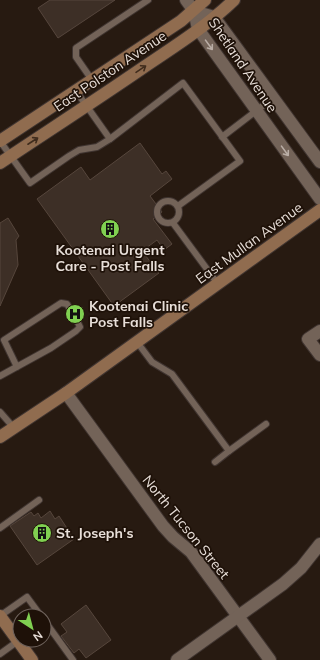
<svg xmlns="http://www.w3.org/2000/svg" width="320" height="660" font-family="Mulish,sans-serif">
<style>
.building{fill:#3d2f26;stroke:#56463c}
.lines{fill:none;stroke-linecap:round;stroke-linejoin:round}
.lane-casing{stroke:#403531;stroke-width:8}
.street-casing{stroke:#403531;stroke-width:14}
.secondary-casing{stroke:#403531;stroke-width:14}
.lane{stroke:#736358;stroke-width:6}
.street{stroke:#736358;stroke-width:12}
.secondary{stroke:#906c4f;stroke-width:12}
.oneway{stroke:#b9ada5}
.oneway2{stroke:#402c1d}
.labels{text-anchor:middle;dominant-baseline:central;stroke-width:3.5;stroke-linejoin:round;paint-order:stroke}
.street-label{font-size:14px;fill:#e8dfd9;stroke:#1e1108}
.poi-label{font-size:14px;font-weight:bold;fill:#e8dfd9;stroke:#1e1108;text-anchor:start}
</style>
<rect width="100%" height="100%" fill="#271a11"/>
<!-- building -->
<g class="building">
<polygon points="50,0 115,0 58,38 38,8"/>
<polygon points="140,143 162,174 166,171 172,179 150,196 162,212 153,219 172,244 164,250 157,240 142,251 159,273 114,306 37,199 81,167 90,180"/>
<polygon points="8,218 19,236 16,240 18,265 0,306 0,223"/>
<polygon points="50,511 55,519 59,516 74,539 37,565 10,526 31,512 34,516 38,513 41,518"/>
<polygon points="86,605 111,640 86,658 79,649 74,653 61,636 67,632 61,624"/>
</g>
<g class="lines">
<defs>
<g id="lane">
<polyline points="92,80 76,57 76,48 148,0"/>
<polyline points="76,91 110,139"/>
<polyline points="222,137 273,98"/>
<polyline points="0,141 30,183 69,156 79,150 97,147 110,139 183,83 240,161 178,206"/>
<circle cx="168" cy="212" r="11"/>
<polyline points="173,223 218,284"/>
<polyline points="137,342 152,362 172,374 229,451 266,424"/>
<polyline points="0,376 51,348 76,331 80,327 78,323 67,304 61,303 4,340 17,367"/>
<polyline points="0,412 14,428"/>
<polyline points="215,462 229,451"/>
<polyline points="0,528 39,500"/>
<polyline points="0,616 27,597 41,616"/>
<polyline points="44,620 73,660"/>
<polyline points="0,654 18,641"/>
</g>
<g id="street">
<polyline points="186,0 194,11 198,29 320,199"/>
<polyline points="194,11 214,17 320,162"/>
<polyline points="320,331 308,339 320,355"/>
<polyline points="66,393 163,526 173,537 191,552 270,660"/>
<polyline points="177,660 283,584 301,568 320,544"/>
</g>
<g id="secondary">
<polyline points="0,141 181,21 205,0"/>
<path d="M 0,163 C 48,131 96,100 144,67 C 175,46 207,26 234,0"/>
<polyline points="0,437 66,393 320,210"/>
<polyline points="0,616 32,660"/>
</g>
</defs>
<!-- lane casing -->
<use href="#lane" class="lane-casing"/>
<!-- street casing -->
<use href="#street" class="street-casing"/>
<!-- secondary casing -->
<use href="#secondary" class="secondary-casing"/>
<!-- lane -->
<use href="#lane" class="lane"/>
<!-- street -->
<use href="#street" class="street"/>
<!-- secondary -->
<use href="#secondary" class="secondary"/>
</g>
<!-- one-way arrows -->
<defs><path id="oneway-shaft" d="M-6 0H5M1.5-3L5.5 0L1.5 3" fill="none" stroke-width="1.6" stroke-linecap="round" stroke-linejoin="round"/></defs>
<g class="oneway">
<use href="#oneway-shaft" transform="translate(209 45) rotate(54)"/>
<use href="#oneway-shaft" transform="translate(285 151) rotate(54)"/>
</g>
<g class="oneway2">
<use href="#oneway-shaft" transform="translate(141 69) rotate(-34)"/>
<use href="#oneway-shaft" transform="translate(33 141) rotate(-33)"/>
</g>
<!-- icons -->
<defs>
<symbol id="building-disc" viewBox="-11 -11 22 22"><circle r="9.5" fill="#80d051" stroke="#1e1108"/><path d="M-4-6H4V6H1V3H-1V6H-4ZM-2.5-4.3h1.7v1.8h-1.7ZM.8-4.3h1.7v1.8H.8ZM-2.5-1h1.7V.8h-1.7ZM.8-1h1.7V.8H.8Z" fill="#111"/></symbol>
<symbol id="hospital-disc" viewBox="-11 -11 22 22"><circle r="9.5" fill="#80d051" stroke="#1e1108"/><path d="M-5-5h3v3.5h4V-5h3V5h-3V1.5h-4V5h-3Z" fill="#111"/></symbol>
</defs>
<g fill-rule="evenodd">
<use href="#building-disc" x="99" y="218" width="22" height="22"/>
<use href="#hospital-disc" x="64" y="303" width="22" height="22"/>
<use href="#building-disc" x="31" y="522" width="22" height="22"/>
</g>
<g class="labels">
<!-- street labels -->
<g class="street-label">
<text transform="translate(243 65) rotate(56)">Shetland Avenue</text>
<text transform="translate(110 71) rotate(-34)">East Polston Avenue</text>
<text transform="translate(249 243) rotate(-36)">East Mullan Avenue</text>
<text transform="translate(186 527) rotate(51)">North Tucson Street</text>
</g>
<!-- poi labels -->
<g class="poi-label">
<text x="110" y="250" text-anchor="middle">Kootenai Urgent<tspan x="110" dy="16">Care - Post Falls</tspan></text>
<text x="89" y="306">Kootenai Clinic<tspan x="89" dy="16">Post Falls</tspan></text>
<text x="56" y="533">St. Joseph's</text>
</g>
</g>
<!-- north arrow -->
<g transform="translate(32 628) rotate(144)"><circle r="19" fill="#1e1108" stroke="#6f635c"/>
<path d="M0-3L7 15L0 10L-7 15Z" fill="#80d051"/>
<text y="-6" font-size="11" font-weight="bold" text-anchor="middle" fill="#e8dfd9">N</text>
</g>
</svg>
